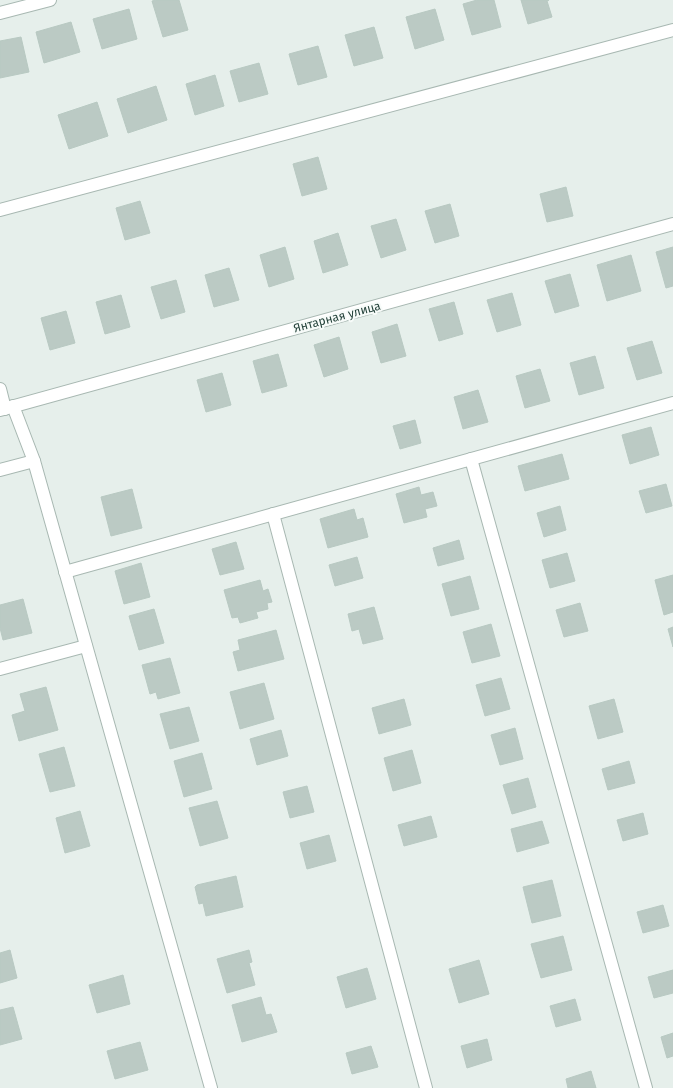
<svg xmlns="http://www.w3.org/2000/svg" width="673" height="1088" font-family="'Fira Sans',sans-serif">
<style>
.building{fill:#bbcac4;stroke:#b8c9c2}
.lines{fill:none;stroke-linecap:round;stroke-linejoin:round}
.minor-casing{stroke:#a8b8b2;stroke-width:14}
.minor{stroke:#fff;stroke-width:12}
.labels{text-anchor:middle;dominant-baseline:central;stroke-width:4;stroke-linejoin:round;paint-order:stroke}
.street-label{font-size:12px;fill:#24423a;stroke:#f7fbf9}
</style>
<rect width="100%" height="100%" fill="#e6efeb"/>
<!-- building -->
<g class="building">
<polygon points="156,0 179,0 188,30 163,37 152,1"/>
<polygon points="477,0 494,0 501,27 472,35 463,4"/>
<polygon points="521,0 549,0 547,1 552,17 528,24"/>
<polygon points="129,9 137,39 102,49 93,19"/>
<polygon points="435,9 444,40 415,49 406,17"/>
<polygon points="71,22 80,52 44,63 36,32"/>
<polygon points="374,27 383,58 354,66 345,35"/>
<polygon points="21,37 29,72 0,78 0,41"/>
<polygon points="318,46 327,77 298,85 289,54"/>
<polygon points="259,63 268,94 239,102 230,71"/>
<polygon points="215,75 224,106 195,115 186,84"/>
<polygon points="156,86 167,120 128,133 117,99"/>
<polygon points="97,102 108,136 69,149 58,115"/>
<polygon points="318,157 327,189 302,196 293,164"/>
<polygon points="566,187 573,216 547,222 540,194"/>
<polygon points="140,201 150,233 125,240 116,208"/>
<polygon points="450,204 459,236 435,243 425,211"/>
<polygon points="396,219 406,250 381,258 371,226"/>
<polygon points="338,233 348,265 323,273 314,241"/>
<polygon points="285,247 294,279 269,287 260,255"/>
<polygon points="673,247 673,286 666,288 656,252"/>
<polygon points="631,255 641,291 607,301 597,265"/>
<polygon points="229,268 239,300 214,307 205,275"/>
<polygon points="570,274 579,306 555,313 545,281"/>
<polygon points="176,280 185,312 161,319 151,287"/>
<polygon points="512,293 521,325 497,332 487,300"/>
<polygon points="121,295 130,327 105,334 96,302"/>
<polygon points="454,302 463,334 439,341 429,309"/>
<polygon points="66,311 75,343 50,350 41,318"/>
<polygon points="397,324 406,356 381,363 372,332"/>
<polygon points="339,337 348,369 324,377 314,345"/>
<polygon points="652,341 662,373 637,380 627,348"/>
<polygon points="278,354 287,386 262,393 253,361"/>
<polygon points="595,356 604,388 579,395 570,363"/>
<polygon points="540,369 550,401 525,408 516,376"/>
<polygon points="222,373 231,405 206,412 197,380"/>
<polygon points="478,390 488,422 463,429 454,397"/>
<polygon points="415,420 421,443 400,449 393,426"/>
<polygon points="651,427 659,455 630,464 622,435"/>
<polygon points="562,454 569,479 525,491 518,466"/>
<polygon points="666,484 672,506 646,513 639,491"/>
<polygon points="419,487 421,495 433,492 437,506 425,509 427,517 404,523 396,494"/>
<polygon points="132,489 142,528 111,536 101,497"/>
<polygon points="560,506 566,530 544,537 537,513"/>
<polygon points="354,509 357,520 363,518 368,537 328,548 320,519"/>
<polygon points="459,540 464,559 438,566 433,548"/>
<polygon points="236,542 244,569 220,575 212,549"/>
<polygon points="567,553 575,581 550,588 542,560"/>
<polygon points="357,557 363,578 335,586 329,565"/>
<polygon points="141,563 150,597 124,604 115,571"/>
<polygon points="673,575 673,612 664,615 655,580"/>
<polygon points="470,576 479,609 451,616 442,584"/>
<polygon points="260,580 263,591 268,589 272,602 267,603 268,609 256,612 258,618 240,623 238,617 232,618 224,590"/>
<polygon points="23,599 32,633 3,640 0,628 0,605"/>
<polygon points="580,603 588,631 564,637 556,610"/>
<polygon points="374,607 383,639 363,644 359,629 352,631 348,614"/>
<polygon points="154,609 164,643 139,650 129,616"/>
<polygon points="491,624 500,656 472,663 463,632"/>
<polygon points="673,627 673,647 668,629"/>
<polygon points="276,630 284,659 238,671 233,652 240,650 238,640"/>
<polygon points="170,658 180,693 158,699 156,692 150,694 142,665"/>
<polygon points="501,678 510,709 485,716 476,685"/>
<polygon points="264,683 274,719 240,729 230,692"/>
<polygon points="46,687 58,730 19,741 12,715 25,711 20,694"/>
<polygon points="404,699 411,725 379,734 372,708"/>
<polygon points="614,699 623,732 598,739 589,706"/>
<polygon points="189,707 199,741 170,749 160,714"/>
<polygon points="515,728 523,759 500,765 491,735"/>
<polygon points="281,730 288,756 257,765 250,739"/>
<polygon points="64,747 75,786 50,792 39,754"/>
<polygon points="412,750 421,783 393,791 384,758"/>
<polygon points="202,753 212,789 184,797 174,761"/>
<polygon points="629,761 635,783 608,790 602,769"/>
<polygon points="528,778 536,807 512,814 503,785"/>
<polygon points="307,786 314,812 290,818 283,792"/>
<polygon points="217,801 228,838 200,846 189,808"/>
<polygon points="80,811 90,846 65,853 56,818"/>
<polygon points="643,813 648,834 623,841 617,820"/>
<polygon points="431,816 437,837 404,846 398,825"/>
<polygon points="542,821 549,843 517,852 511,829"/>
<polygon points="329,835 336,861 307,869 300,843"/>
<polygon points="236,876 243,907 206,916 203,903 199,904 195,887 197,885"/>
<polygon points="552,880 561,916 532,923 523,887"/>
<polygon points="663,905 669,926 643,933 637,912"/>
<polygon points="563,936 572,970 541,978 531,944"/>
<polygon points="10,950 17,978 0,983 0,953"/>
<polygon points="249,950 252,962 249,963 255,985 227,993 217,959"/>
<polygon points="479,960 489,994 459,1003 449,969"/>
<polygon points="367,968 376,999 346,1008 337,977"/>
<polygon points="673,970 673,993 654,998 648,977"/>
<polygon points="123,975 130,1004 97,1013 89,985"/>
<polygon points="261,997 266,1015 271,1014 277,1032 242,1042 232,1005"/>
<polygon points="575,999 581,1020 556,1027 550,1006"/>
<polygon points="13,1007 22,1039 0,1045 0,1010"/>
<polygon points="673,1033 673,1056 667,1058 661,1037"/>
<polygon points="487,1039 492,1060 467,1068 461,1046"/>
<polygon points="140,1042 148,1070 115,1079 107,1051"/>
<polygon points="371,1046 378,1067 352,1074 346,1053"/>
<polygon points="591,1071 596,1088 568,1088 566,1079"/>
</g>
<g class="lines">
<defs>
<g id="minor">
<polyline points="0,13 50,0"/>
<polyline points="0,210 673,30"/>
<polyline points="0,389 5,409"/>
<polyline points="13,406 34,461 211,1088"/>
<polyline points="0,410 673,224"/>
<polyline points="471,459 646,1088"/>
<polyline points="0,470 34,461"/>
<polyline points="273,514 426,1088"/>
<polyline points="65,572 673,403"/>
<polyline points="0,669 86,646"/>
</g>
</defs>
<!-- minor casing -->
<use href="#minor" class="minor-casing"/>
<!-- minor -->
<use href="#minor" class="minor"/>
</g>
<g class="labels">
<!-- street labels -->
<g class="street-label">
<text transform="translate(337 317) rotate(-15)">Янтарная улица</text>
</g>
</g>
</svg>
